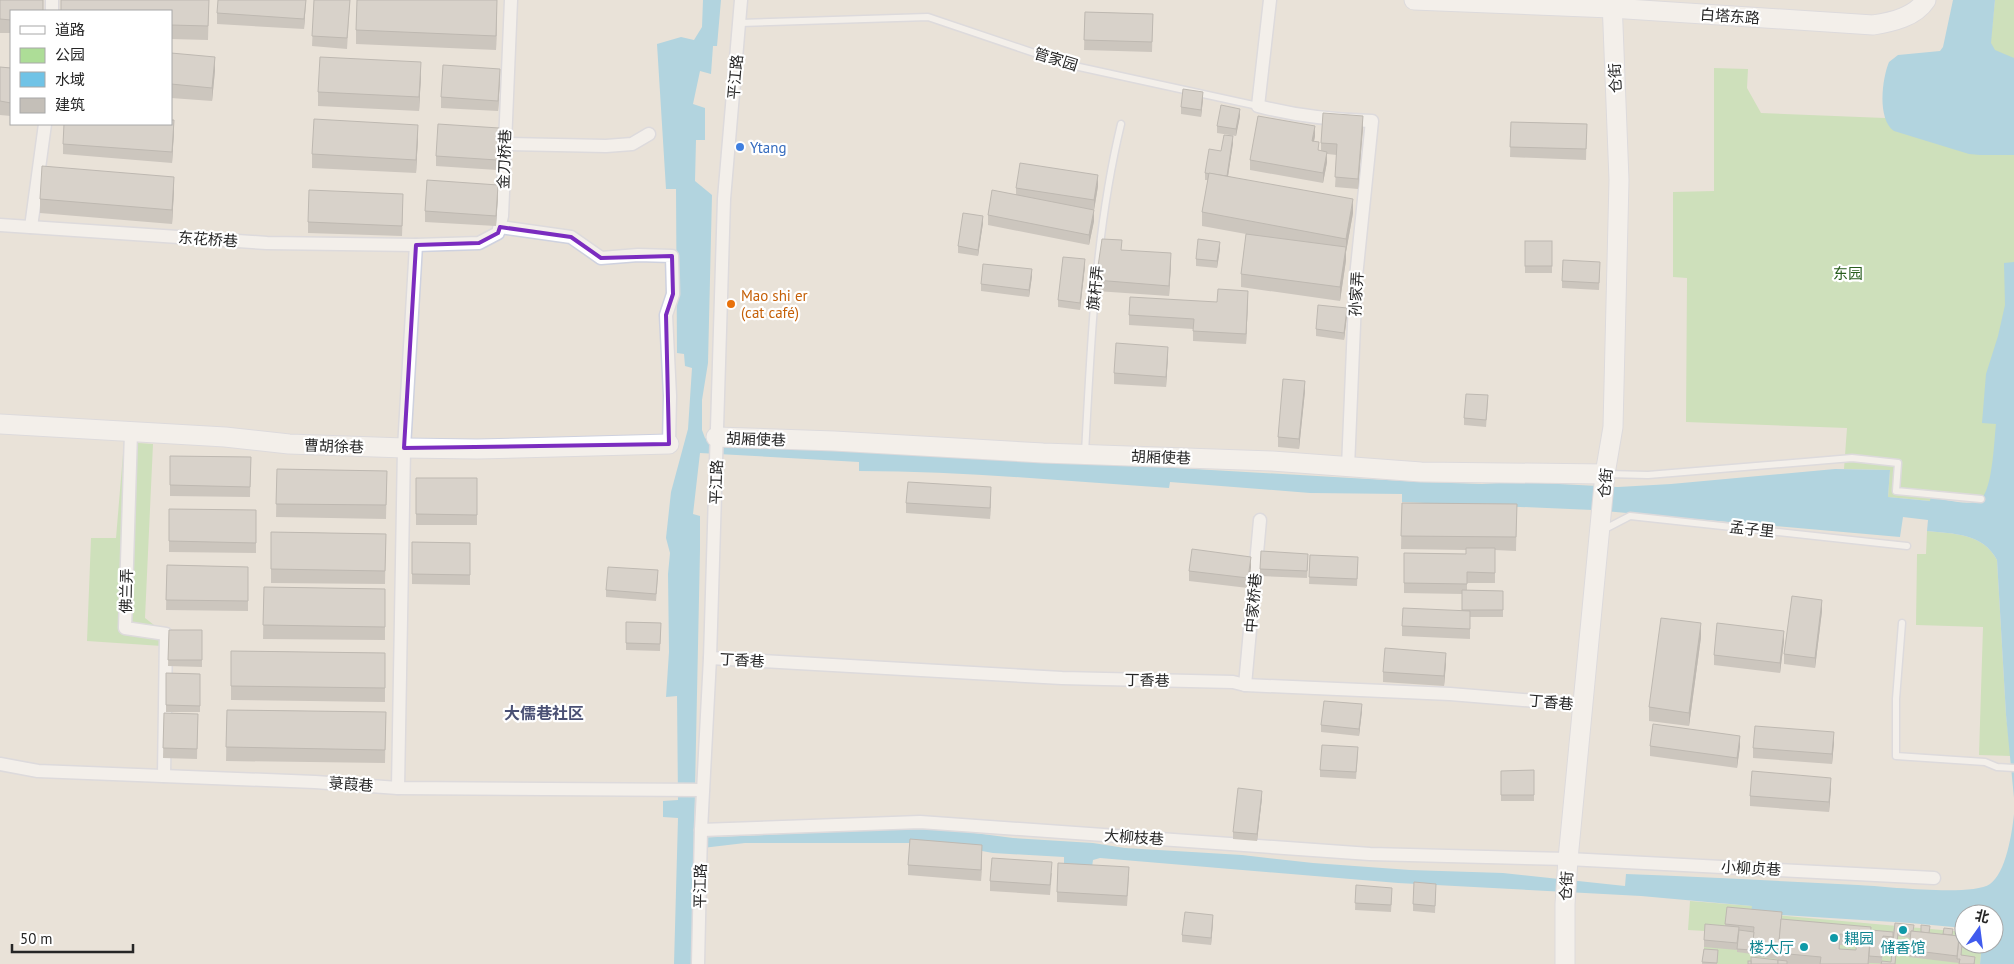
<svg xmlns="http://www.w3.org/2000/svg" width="2014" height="964" font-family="'PT Sans','Noto Sans SC',sans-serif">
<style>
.green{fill:#addd97}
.water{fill:#70c3e6}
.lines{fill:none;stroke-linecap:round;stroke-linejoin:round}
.lane-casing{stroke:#ced1df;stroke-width:9}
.street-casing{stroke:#ced1df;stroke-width:15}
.secondary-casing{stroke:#ced1df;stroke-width:21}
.lane{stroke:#fff;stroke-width:6}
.street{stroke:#fff;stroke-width:12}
.secondary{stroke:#fff;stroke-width:19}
.wall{fill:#a9a49e;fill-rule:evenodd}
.shaded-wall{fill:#898681}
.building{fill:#c4bfb8;stroke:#898681;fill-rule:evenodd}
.marked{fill:none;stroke:#7b2cbf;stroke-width:4;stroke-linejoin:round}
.shop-dot{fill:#3f7fe0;stroke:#fff;stroke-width:2}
.food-dot{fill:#e8710a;stroke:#fff;stroke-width:2}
.culture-dot{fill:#0f9aa8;stroke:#fff;stroke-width:2}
.labels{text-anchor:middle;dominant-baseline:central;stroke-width:4.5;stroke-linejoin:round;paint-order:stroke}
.street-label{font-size:15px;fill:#262626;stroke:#fff}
.shop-label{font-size:15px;fill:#366cbe;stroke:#fff;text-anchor:start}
.park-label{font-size:15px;fill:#285d1d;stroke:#fff}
.food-label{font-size:15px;fill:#c56008;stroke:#fff;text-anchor:start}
.culture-label{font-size:15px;fill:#0d838f;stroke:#fff;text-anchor:start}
.neighbourhood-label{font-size:16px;font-weight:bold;fill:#4a5074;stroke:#fff}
</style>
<rect width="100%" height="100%" fill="#e9e2d8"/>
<!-- green -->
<g class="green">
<polygon points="1995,0 2014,0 2014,515 1971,502 1932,497 1931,501 1888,497 1890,470 1844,469 1847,428 1686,422 1687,278 1673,277 1673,192 1714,191 1714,68 1748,69 1747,88 1761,113 1885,118 1991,36"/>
<polygon points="124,442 153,444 145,618 163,632 162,646 87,641 91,538 116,538"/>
<path d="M 1927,531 C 1954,534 1983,533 1997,560 L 2006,715 L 2011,756 L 1979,755 L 1983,627 L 1916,625 L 1917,554 L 1926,554 Z"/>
<polygon points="1690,901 1752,906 1752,913 1964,932 1964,944 1982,944 1980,964 1703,964 1705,931 1688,930"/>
</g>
<!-- water -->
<g class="water">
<path d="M 703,0 L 721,0 L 717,46 L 713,46 L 711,74 L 700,71 L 693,104 L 705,108 L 705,140 L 696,140 L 695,181 L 712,195 L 708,363 L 702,400 L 702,430 L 705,438 L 709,441 L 1420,482 L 1482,484 L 1517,482 L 1618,487 L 1671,484 L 1835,469 L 1890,470 L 1888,497 L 1930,501 L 1931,497 C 1945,499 1965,506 1978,501 C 1993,496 1994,439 1996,424 L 1982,423 L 1986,374 L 1998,336 L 2005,305 L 2004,263 L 2014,262 L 2014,798 L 2006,715 L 1997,560 C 1983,533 1954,534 1927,531 L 1928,520 L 1903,517 L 1900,537 L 1593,510 L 1402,502 L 1402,494 L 1310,493 L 1170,482 L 1169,488 C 1065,481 962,471 859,471 L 859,462 L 700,453 L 693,514 L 700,516 L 700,550 L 694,838 L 876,830 L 943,829 L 1013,838 L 1093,843 L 1125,848 L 1242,855 L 1313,863 L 1410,870 L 1503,873 L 1625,886 L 1626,874 C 1703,877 1781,881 1858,885 C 1884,886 1971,897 1990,884 C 2006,873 2012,833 2014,814 L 2014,964 L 1980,964 L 1982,944 L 1994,944 L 1994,914 L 1964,914 L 1964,928 L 1910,923 L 1751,913 L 1752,906 L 1641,896 L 1398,883 L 1100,858 L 1093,860 L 1092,867 L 1064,864 L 1064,857 L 993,853 L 960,847 L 923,843 L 745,843 L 694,849 L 692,964 L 674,964 L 678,818 L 663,817 L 663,801 L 678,800 L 677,696 L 666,697 L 669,652 L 668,574 L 670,553 L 666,538 L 671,492 L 688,429 L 692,368 L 685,366 L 684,354 L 677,353 L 676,189 L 666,189 L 657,44 L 681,37 L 694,40 L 702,27 Z"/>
<path d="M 1953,0 L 1995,0 L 1991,43 L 1995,50 L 2014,58 L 2014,155 L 1980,155 L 1969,154 L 1894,131 C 1877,119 1882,79 1889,62 L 1898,55 L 1940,51 L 1943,47 Z"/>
</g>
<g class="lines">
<defs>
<g id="lane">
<polyline points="740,23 928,17 1070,65 1258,106"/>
<path d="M 1085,453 C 1091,343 1095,232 1121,124"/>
<polyline points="1606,474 1648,475 1852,458 1898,463 1896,491 1981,499"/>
<polyline points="1603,530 1630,516 1907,546"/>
<polyline points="1902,623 1896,699 1896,756 1985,762 1997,767 2014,768"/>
</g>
<g id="street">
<path d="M 1270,0 L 1258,106 C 1296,116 1333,120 1372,121 L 1356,277 L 1348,467"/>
<polyline points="52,11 52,0"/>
<polyline points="505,144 606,146 632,144 649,134"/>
<polyline points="0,225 267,243 416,245 479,243 498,233 502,216 511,0"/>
<polyline points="31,227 45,124"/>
<polyline points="500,227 571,237 601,258 638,255 672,256 673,294 666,315 670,396 669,444"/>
<polyline points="131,432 125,628 166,634 164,776"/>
<polyline points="710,658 1062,678 1233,682 1245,685 1450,694 1584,705"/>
<polyline points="1245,685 1260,520"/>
<polyline points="0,764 38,771 315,782 398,788 703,790"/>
<polyline points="398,788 404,448 416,245"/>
<polyline points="701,830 920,822 1370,854 1568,859 1934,878"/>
<polyline points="698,964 701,830 710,658 724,199 741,0"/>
</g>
<g id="secondary">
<path d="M 1414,0 L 1611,8 L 1873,25 C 1892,22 1915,17 1926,0"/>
<polyline points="0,424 225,437 289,444 404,448 477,449 669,444"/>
<polyline points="716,437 834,441 1043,453 1272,461 1421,472 1605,474"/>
<polyline points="1565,964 1565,904 1568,859 1605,474 1613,427 1619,180 1612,0"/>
</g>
</defs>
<!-- lane casing -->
<use href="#lane" class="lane-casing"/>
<!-- street casing -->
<use href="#street" class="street-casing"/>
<!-- secondary casing -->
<use href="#secondary" class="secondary-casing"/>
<!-- lane -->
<use href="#lane" class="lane"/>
<!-- street -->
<use href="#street" class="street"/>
<!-- secondary -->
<use href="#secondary" class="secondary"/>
</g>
<!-- wall -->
<g class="wall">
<polygon points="0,0 11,11 11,33 0,33"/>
<polygon points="209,0 208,40 171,39 171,11"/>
<polygon points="306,0 304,29 217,24 217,13"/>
<polygon points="314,0 350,0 347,49 312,46"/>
<polygon points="497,12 496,50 356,44 356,30"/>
<polygon points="1085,12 1153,14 1152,52 1084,50"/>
<polygon points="171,53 215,70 212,101 171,98"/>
<polygon points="0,67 11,68 11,116 0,115"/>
<polygon points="421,76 419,111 318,106 318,92"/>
<polygon points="500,79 498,111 441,108 441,97"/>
<polygon points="1203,99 1201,117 1181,114 1181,107"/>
<polygon points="1240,116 1236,136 1217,133 1217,126"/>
<polygon points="1511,122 1587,124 1586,160 1510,157"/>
<polygon points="1363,127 1358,189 1335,187 1337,155 1327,154 1327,162 1323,183 1250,170 1250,160 1315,136 1314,141 1319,151 1321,151 1321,143"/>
<polygon points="174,131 172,163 63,154 63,144"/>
<polygon points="418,138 416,173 312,168 312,154"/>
<polygon points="499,138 497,170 436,166 436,156"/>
<polygon points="1233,143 1228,176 1353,213 1346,252 1346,260 1340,301 1241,287 1241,274 1246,234 1202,226 1202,212 1208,180 1205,180 1205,173 1221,151"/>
<polygon points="1098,186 1094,210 1090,210 1094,221 1089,245 988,225 988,215 1016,195 1016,188"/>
<polygon points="174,190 172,224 40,213 40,199"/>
<polygon points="498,195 496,226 425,222 425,211"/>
<polygon points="403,204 402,236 308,233 308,222"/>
<polygon points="983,223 978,256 958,253 958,246"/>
<rect x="1525" y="241" width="27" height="32"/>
<polygon points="1220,249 1217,268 1196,266 1196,259"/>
<polygon points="1122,250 1171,264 1169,296 1096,291 1096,280"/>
<polygon points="1085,266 1080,310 1058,307 1058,300"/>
<polygon points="1600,269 1599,290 1562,288 1562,281"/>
<polygon points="1032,276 1029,297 981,291 981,284"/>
<polygon points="1248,301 1246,344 1193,341 1193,329 1129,325 1129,315 1217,302"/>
<polygon points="1347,315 1344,340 1316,336 1316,329"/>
<polygon points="1168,357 1166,387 1114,384 1114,373"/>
<polygon points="1305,391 1299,449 1278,447 1278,437"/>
<polygon points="1488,402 1486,427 1464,425 1464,418"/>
<polygon points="170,456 251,457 250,497 170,496"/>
<polygon points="277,469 387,471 386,519 276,517"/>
<rect x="416" y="478" width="61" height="47"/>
<polygon points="991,497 990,519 906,513 906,503"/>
<polygon points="1402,503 1517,504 1516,551 1495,550 1495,583 1467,583 1467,590 1503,591 1503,617 1470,617 1470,639 1402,636 1402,626 1462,610 1462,594 1404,593 1404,553 1466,554 1466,550 1401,549"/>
<polygon points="169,509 256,510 256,553 169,552"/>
<polygon points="271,532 386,534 385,584 271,583"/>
<polygon points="412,542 470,543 470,585 412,584"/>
<polygon points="1310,555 1358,564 1357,586 1309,584"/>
<polygon points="1308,561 1307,578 1260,576 1260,569"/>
<polygon points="167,565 248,567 248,611 166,610"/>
<polygon points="1251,567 1248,588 1189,581 1189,571"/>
<polygon points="658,577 656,601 606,597 606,590"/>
<polygon points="264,587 385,589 385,640 263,639"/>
<polygon points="1822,611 1815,668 1784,664 1784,654"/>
<polygon points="626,622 661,623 660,651 626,650"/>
<polygon points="169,630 202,630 202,667 168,666"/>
<polygon points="1701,637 1689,726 1649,721 1649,707"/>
<polygon points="1784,641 1780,673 1714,665 1714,655"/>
<polygon points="231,651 385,653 385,702 231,700"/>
<polygon points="1446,663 1444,686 1383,682 1383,672"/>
<polygon points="166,673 200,674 200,712 166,712"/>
<polygon points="227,710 386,712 385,763 226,761"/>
<polygon points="1362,711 1359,736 1321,732 1321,725"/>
<polygon points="164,713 198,714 197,759 163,758"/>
<polygon points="1834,742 1832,764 1753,758 1753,748"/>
<polygon points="1650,746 1740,746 1737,768 1650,756"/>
<polygon points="1358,754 1356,779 1320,777 1320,770"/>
<polygon points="1534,770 1534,801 1501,801 1501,771"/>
<polygon points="1831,788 1829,812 1750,806 1750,796"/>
<polygon points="1262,798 1257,841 1233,839 1233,832"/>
<polygon points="982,855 981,881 908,875 908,865"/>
<polygon points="1052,873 1050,895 990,891 990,881"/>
<polygon points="1129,877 1127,906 1057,902 1057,892"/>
<polygon points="1356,885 1392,895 1391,912 1355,910"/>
<polygon points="1436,891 1435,913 1413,911 1413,904"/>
<path d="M 1727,907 L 1782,919 L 1871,931 L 1893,932 L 1895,923 L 1914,931 L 1959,936 L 1964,933 L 1981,944 L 1980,950 L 1962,948 L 1961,955 L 1975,957 L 1975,964 L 1959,964 L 1959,963 L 1909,957 L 1910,938 L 1898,936 L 1895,964 L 1869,963 L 1869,961 L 1869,964 L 1748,964 L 1778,961 L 1778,959 L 1752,956 L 1752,954 L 1737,952 L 1737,950 L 1704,947 L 1704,940 L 1725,926 ZM 1883,943 L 1892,944 L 1891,962 L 1882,961 ZM 1840,945 L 1856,946 L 1856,950 L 1840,949 Z"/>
<polygon points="1213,922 1211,945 1182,942 1182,935"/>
<polygon points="1704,949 1718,950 1717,964 1702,964"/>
</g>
<!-- shaded-wall -->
<g class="shaded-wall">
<polygon points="306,0 304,29 304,19"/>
<polygon points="497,0 497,12 496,50 496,36"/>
<polygon points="215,57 215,70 212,101 212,88"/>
<polygon points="421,62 421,76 419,111 419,97"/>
<polygon points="500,69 500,79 498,111 498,101"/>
<polygon points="1203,92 1203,99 1201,117 1201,110"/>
<polygon points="1240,109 1240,116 1236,136 1236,129"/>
<polygon points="1363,116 1363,127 1358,189 1358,179"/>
<polygon points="174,120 174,131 172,163 172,152"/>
<polygon points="418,125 418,138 416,173 416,160"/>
<polygon points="1315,126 1315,136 1312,151 1312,141"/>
<polygon points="499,128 499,138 497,170 497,160"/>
<polygon points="1233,136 1233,143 1227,183 1227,176"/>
<polygon points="1327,152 1327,162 1323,183 1323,173"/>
<polygon points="1098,175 1098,186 1094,210 1094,200"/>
<polygon points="174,177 174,190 172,224 172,210"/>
<polygon points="498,185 498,195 496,226 496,216"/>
<polygon points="1353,199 1353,213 1346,252 1346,239"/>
<polygon points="1094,210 1094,221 1089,245 1089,235"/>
<polygon points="983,216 983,223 978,256 978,250"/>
<polygon points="1220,242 1220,249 1217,268 1217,261"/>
<polygon points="1346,247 1346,260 1340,301 1340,287"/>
<polygon points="1171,253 1171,264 1169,296 1169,286"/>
<polygon points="1085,259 1085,266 1080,310 1080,303"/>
<polygon points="1032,269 1032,276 1029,297 1029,290"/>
<polygon points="1248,291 1248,301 1246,344 1246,334"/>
<polygon points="1347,308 1347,315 1344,340 1344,333"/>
<polygon points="1168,347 1168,357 1166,387 1166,377"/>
<polygon points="1305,381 1305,391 1299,449 1299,439"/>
<polygon points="991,487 991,497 990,519 990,508"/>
<polygon points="1251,557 1251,567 1248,588 1248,578"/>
<polygon points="1822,600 1822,611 1815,668 1815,658"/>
<polygon points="1701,623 1701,637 1689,726 1689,713"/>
<polygon points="1784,631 1784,641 1780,673 1780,663"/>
<polygon points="1446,653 1446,663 1444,686 1444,676"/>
<polygon points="1362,704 1362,711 1359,736 1359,729"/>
<polygon points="1834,732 1834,742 1832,764 1832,754"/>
<polygon points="1740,736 1740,746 1737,768 1737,758"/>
<polygon points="1831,778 1831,788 1829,812 1829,802"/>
<polygon points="1262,791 1262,798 1257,841 1257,834"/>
<polygon points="982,845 982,855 981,881 981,870"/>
<polygon points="1213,915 1213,922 1211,945 1211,938"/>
</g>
<!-- building -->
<g class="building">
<polygon points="0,0 43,0 43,11 11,11 11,20 0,19"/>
<polygon points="61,0 209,0 208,26 171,25 171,11 61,11"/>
<polygon points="218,0 306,0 304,19 217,13"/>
<polygon points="314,0 350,0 347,38 312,36"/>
<polygon points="357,0 497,0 496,36 356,30"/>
<polygon points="1085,12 1153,14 1152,42 1084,40"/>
<polygon points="171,53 215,57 212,88 171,84"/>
<polygon points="320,57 421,62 419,97 318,92"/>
<polygon points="443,65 500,69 498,101 441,97"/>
<polygon points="0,67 11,68 11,103 0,101"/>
<polygon points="1183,89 1203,92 1201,110 1181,107"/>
<polygon points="1221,105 1240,109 1236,129 1217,126"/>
<polygon points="1323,113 1363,116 1358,179 1335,177 1337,144 1321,143"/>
<polygon points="1258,116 1315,126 1312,141 1319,142 1318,150 1327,152 1323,173 1250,160"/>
<polygon points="314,119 418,125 416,160 312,154"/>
<polygon points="171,120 174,120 172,152 63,144 64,124 171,124"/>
<polygon points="1511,122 1587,124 1586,149 1510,147"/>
<polygon points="438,124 499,128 497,160 436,156"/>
<polygon points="1224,135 1233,136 1227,176 1205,173 1209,149 1221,151"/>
<polygon points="1020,163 1098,175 1094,200 1016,188"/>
<polygon points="42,166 174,177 172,210 40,199"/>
<polygon points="1209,173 1353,199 1346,239 1202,212"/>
<polygon points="427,180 498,185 496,216 425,211"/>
<polygon points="309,190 403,194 402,226 308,222"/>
<polygon points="992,190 1094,210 1089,235 988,215"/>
<polygon points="963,213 983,216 978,250 958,246"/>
<polygon points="1246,234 1346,247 1340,287 1241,274"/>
<polygon points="1102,239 1122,240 1121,250 1171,253 1169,286 1096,280"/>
<polygon points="1198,239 1220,242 1217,261 1196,259"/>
<rect x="1525" y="241" width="27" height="25"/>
<polygon points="1063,257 1085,259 1080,303 1058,300"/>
<polygon points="1563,260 1600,262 1599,283 1562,281"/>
<polygon points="983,264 1032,269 1029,290 981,284"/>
<polygon points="1218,289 1248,291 1246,334 1193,331 1194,319 1129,315 1130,297 1217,302"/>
<polygon points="1318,305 1347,308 1344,333 1316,329"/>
<polygon points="1116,343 1168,347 1166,377 1114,373"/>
<polygon points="1283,379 1305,381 1299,439 1278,437"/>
<polygon points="1466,394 1488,395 1486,420 1464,418"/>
<polygon points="170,456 251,457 250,487 170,485"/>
<polygon points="277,469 387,471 386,505 276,504"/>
<polygon points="416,478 477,478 477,515 416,514"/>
<polygon points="908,482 991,487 990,508 906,503"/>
<polygon points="1402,503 1517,504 1516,537 1401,536"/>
<polygon points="169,509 256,510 256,543 169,541"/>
<polygon points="271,532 386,534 385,571 271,569"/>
<polygon points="412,542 470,543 470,575 412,574"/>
<polygon points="1466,548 1495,548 1495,573 1467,572 1467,584 1404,583 1404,553 1466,554"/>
<polygon points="1192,549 1251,557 1248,578 1189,571"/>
<polygon points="1261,551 1308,554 1307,571 1260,569"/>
<polygon points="1310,555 1358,557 1357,579 1309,577"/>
<polygon points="167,565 248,567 248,601 166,600"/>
<polygon points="608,567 658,570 656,594 606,590"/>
<polygon points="264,587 385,589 385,627 263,625"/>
<polygon points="1462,590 1503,591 1503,610 1462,610"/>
<polygon points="1792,596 1822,600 1815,658 1784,654"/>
<polygon points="1403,608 1470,611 1470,629 1402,626"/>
<polygon points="1661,618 1701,623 1689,713 1649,707"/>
<polygon points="626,622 661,623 660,644 626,643"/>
<polygon points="1717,623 1784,631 1780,663 1714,655"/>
<polygon points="169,630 202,630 202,660 168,660"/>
<polygon points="1385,648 1446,653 1444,676 1383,672"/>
<polygon points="231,651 385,653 385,688 231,686"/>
<polygon points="166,673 200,674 200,706 166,705"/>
<polygon points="1324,701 1362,704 1359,729 1321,725"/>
<polygon points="227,710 386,712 385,750 226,747"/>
<polygon points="164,713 198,714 197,749 163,748"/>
<polygon points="1653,724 1740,736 1737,758 1650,746"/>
<polygon points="1755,726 1834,732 1832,754 1753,748"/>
<polygon points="1322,745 1358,747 1356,772 1320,770"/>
<polygon points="1534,770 1534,795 1501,795 1501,771"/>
<polygon points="1752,771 1831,778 1829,802 1750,796"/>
<polygon points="1238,788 1262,791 1257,834 1233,832"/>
<polygon points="910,839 982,845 981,870 908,865"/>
<polygon points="992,858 1052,862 1050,885 990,881"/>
<polygon points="1058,863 1129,867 1127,896 1057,892"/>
<polygon points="1414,882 1436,884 1435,906 1413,904"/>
<polygon points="1356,885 1392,888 1391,905 1355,903"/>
<polygon points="1727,907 1782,912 1778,952 1752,949 1754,927 1725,924"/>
<polygon points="1185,912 1213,915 1211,938 1182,935"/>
<path d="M 1781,919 L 1871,927 L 1868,964 L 1820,964 L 1821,957 L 1778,953 ZM 1840,934 L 1857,935 L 1856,950 L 1839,949 Z"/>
<polygon points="1895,923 1914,925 1913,931 1911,931 1911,934 1898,933 1895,964 1881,964 1882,961 1891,962"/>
<polygon points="1705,924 1739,927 1737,943 1704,940"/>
<polygon points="1921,925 1930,926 1929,933 1921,932"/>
<polygon points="1944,928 1953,929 1952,935 1943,934"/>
<polygon points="1739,930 1754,932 1752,950 1737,949"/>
<polygon points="1871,930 1893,932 1893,937 1883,936 1882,957 1869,956"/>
<polygon points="1960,930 1964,930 1964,944 1981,944 1980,946 1962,944 1961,955 1975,957 1974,964 1959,964 1960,959 1957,959"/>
<polygon points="1911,931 1959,936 1957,956 1909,950"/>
<polygon points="1704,949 1718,950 1717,963 1702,962"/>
<polygon points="1751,957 1778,960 1778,964 1751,964"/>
<polygon points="1778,960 1787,961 1787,964 1778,964"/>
<rect x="1748" y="961" width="3" height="3"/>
</g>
<!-- marked area -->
<path d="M0 0H2014V964H0ZM 500,227 L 571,237 L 601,258 L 672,256 L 673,294 L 666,315 L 669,444 L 404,448 L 416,245 L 479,243 L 498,233 Z" fill="#e9e2d8" fill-opacity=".55" fill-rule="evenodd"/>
<path class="marked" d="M 500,227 L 571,237 L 601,258 L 672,256 L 673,294 L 666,315 L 669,444 L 404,448 L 416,245 L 479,243 L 498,233 Z"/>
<!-- markers -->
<circle class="shop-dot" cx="740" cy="147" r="5"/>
<circle class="food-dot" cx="731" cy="304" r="5"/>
<g class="culture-dot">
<circle cx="1903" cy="930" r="5"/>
<circle cx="1834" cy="938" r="5"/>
<circle cx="1804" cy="947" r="5"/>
</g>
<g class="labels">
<!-- street labels -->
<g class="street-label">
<text transform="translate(1730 16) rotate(4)">白塔东路</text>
<text transform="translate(1056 59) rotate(17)">管家园</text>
<text transform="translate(735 77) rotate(-85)">平江路</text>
<text transform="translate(1615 78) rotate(-93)">仓街</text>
<text transform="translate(504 159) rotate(-88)">金刀桥巷</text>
<text transform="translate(208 239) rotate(4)">东花桥巷</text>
<text transform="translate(1095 288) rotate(-84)">旗杆弄</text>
<text transform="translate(1356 294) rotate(-87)">孙家弄</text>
<text transform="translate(756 439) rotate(2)">胡厢使巷</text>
<text transform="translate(334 446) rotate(2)">曹胡徐巷</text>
<text transform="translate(1161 457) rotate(2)">胡厢使巷</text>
<text transform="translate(716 482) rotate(-88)">平江路</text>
<text transform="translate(1605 483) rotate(-84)">仓街</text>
<text transform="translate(1752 529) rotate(6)">孟子里</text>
<text transform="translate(126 591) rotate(-89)">佛兰弄</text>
<text transform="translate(1253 603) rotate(-85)">中家桥巷</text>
<text transform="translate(742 660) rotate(3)">丁香巷</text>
<text transform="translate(1147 680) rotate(1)">丁香巷</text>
<text transform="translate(1551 702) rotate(5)">丁香巷</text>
<text transform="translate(351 784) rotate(4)">菉葭巷</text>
<text transform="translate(1134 837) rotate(4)">大柳枝巷</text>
<text transform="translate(1751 868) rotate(3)">小柳贞巷</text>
<text transform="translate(700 886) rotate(-89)">平江路</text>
<text transform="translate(1566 886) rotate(-86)">仓街</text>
</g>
<!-- shop labels -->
<g class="shop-label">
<text x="750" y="147">Ytang</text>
</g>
<!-- park labels -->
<g class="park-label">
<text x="1848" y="273">东园</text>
</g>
<!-- food labels -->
<g class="food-label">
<text x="741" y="295">Mao shi er<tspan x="741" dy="17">(cat café)</tspan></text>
</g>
<!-- culture labels -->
<g class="culture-label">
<text x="1844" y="938">耦园</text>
<text x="1794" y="947" text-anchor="end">楼大厅</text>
<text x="1903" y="947" text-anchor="middle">储香馆</text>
</g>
<!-- neighbourhood labels -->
<g class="neighbourhood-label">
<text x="544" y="713">大儒巷社区</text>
</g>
</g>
<!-- legend -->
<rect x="10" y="10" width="162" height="115" fill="#ffffff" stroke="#a8a8a8"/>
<rect x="20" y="26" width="25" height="8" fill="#ffffff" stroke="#a8a8a8"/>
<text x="55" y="35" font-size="15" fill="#262626">道路</text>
<rect x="20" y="48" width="25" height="15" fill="#addd97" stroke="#a8a8a8"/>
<text x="55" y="60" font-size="15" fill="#262626">公园</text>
<rect x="20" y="72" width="25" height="15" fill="#70c3e6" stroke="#a8a8a8"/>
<text x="55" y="85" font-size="15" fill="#262626">水域</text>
<rect x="20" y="98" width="25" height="15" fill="#c4bfb8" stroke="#a8a8a8"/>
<text x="55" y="110" font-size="15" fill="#262626">建筑</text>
<!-- north arrow -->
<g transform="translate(1979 929) rotate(14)"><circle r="24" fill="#ffffff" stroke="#a8a8a8"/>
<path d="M0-4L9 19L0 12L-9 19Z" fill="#405bee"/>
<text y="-8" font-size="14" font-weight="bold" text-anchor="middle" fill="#262626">北</text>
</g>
<!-- scale -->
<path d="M12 944v8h121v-8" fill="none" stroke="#262626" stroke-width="2.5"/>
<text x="20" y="944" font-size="15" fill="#262626" stroke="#ffffff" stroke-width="4" paint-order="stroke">50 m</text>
</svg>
